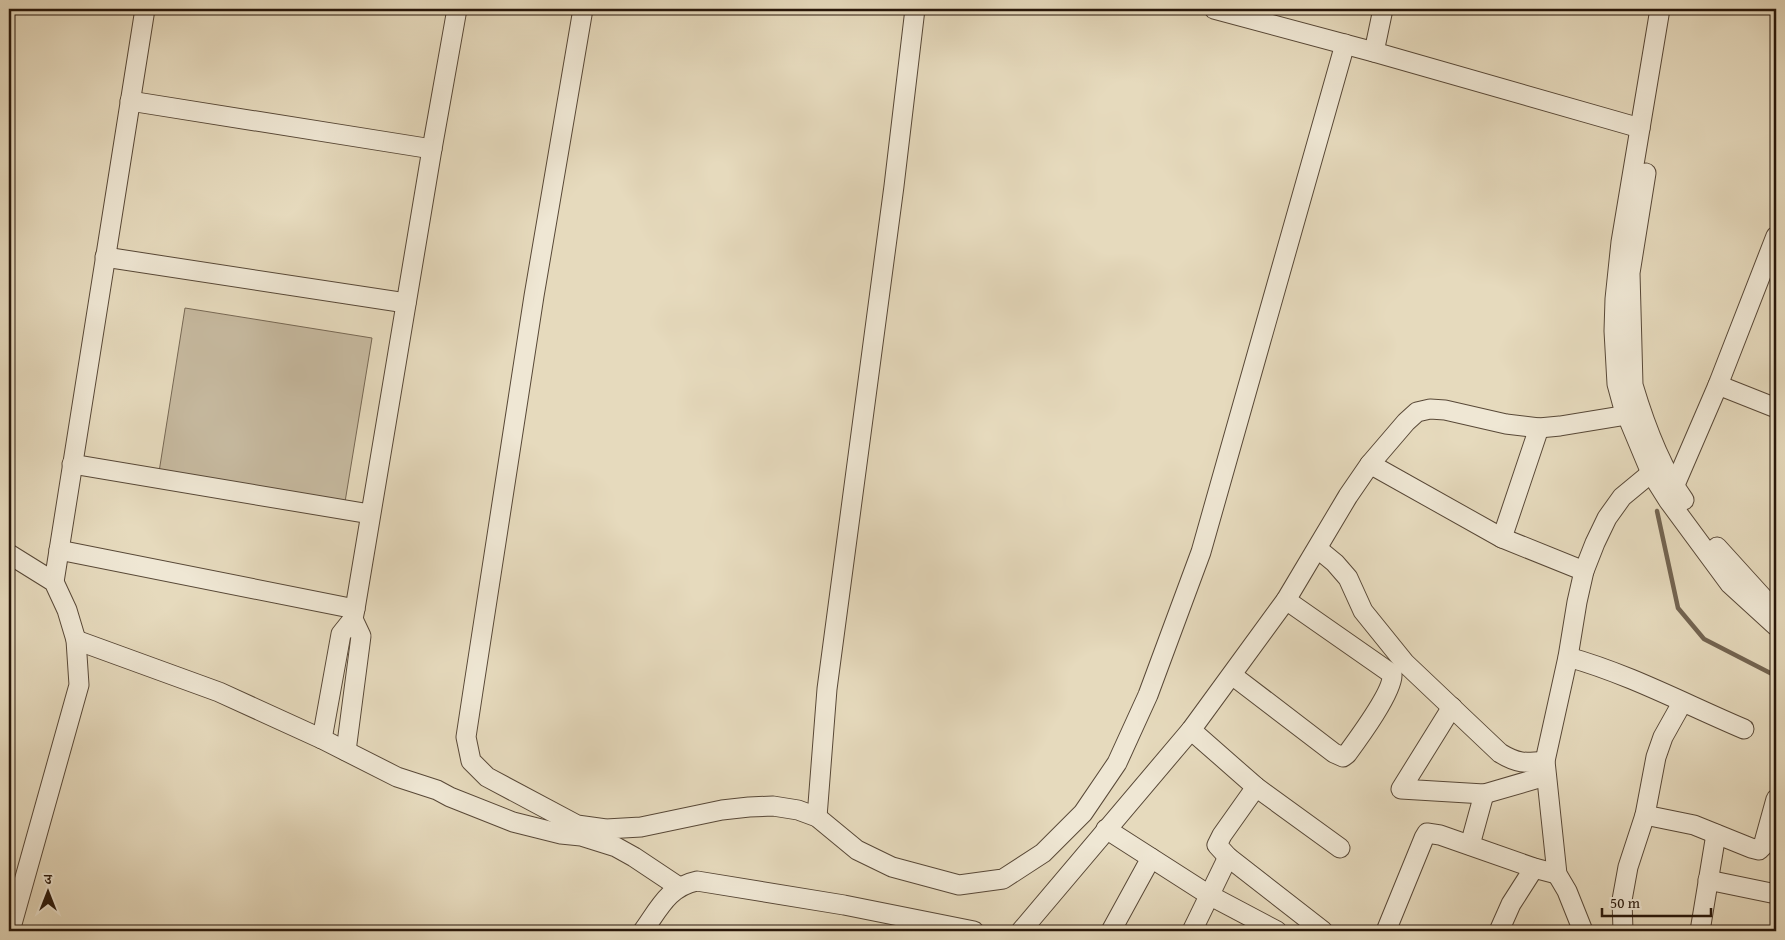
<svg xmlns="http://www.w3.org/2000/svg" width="1785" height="940" font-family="'Gentium Book Plus','Noto Serif Devanagari',serif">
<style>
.green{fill:#c6b99f;stroke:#776854}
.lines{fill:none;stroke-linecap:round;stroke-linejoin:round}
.stream{stroke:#736451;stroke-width:4.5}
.minor-casing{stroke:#584837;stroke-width:21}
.minor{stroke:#efe7d4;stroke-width:19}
</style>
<rect width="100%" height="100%" fill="#e6dabd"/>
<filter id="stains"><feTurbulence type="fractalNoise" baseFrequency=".004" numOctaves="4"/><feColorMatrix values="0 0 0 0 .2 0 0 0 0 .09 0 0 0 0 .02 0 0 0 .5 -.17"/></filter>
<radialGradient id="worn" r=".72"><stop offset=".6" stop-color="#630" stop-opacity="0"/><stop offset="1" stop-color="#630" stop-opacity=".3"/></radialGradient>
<!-- green -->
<polygon class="green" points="185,308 372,338 345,502 159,472"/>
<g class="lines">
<!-- stream -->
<polyline class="stream" points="1657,511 1678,608 1704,639 1776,676"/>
<defs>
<g id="minor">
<polyline points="583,9 534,296 473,691 466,737 471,761 487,777 577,825 606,829 641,827 722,810 749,807 773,806 798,810 817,817 857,850 892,867 959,885 1003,879 1043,853 1083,813 1117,763 1148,695 1201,552 1345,44"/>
<polyline points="1214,9 1374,52 1640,128"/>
<polyline points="1660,9 1621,242 1615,299 1614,331 1617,384 1623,406 1651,473 1668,500 1730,584 1776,626"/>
<polyline points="1374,52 1383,9"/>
<polyline points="130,101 432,149"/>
<path d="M 1646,173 L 1630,273 L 1633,385 C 1644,422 1661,468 1684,500"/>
<polyline points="105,257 406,303"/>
<polyline points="1718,385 1776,408"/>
<polyline points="72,464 370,514"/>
<polyline points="1370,464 1502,538 1584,571"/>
<polyline points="1674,487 1718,385 1776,236"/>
<polyline points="1502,538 1539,428"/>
<polyline points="1717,547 1766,601 1776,608"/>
<path d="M 1318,549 L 1335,563 L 1348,578 L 1363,611 L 1405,663 L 1500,753 C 1518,764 1525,763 1545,761"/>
<polyline points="59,550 355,609"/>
<polyline points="9,554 54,582 67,610 76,640 79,685 10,931"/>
<polyline points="54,582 145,9"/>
<polyline points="76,640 219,692 322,739 397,777 437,790 450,797 513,822 561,834 581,836 616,847 634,857 679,887"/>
<path d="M 1568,657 C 1629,674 1685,704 1744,729"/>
<path d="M 1232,675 L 1334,753 L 1343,757 L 1347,754 C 1358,739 1394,690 1392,674 L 1286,600"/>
<polyline points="1682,703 1663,737 1656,757 1645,815 1694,825 1751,848 1759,850 1763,846 1776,799"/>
<polyline points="1452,707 1401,789 1484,794 1546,776"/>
<polyline points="1191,730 1256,787 1340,848"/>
<polyline points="322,739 341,634 353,619 355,609 432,149 457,9"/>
<polyline points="346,751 361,636 353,619"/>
<polyline points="1256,787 1222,835 1217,845 1228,857 1323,931"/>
<polyline points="817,817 827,689 894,186 915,9"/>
<polyline points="1106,829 1209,895 1277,931"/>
<polyline points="1470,845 1484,794"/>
<polyline points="1708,880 1776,894"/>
<path d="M 643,931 C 659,909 668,887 697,881 L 844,905 L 974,931"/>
<polyline points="1021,931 1191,730 1286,600 1348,496 1370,464 1406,422 1417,412 1430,409 1445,410 1506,424 1539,428 1560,426 1627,415"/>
<polyline points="1111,931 1151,858"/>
<polyline points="1192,931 1228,857"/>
<polyline points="1386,931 1424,838 1427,833 1440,835 1534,868 1557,874"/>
<polyline points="1499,931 1511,904 1534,868"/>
<polyline points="1583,931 1567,891 1557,874 1545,761 1568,657 1577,602 1584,571 1595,543 1607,518 1622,497 1651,473 1661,468"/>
<polyline points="1623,931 1622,900 1628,867 1645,815"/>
<polyline points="1700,931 1716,834"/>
</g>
</defs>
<!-- minor casing -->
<use href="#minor" class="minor-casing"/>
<!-- minor -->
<use href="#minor" class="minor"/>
</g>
<!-- margin -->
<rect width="1785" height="940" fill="none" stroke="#e6dabd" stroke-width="30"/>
<rect x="10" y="10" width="1765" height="920" fill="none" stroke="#28170a" stroke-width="2.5"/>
<rect x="15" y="15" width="1755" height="910" fill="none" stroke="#28170a"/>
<!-- north arrow -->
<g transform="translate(48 892)" stroke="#efe7d4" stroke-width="4" paint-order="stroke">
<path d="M0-4L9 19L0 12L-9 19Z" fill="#28170a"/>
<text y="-8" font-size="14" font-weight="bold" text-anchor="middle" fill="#28170a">उ</text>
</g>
<!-- scale -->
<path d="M1602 908v8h109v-8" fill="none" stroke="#28170a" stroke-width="2.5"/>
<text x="1610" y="908" font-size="15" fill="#28170a" stroke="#efe7d4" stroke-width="4" paint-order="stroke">50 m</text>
<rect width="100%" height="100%" filter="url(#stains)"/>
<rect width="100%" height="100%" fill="url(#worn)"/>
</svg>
